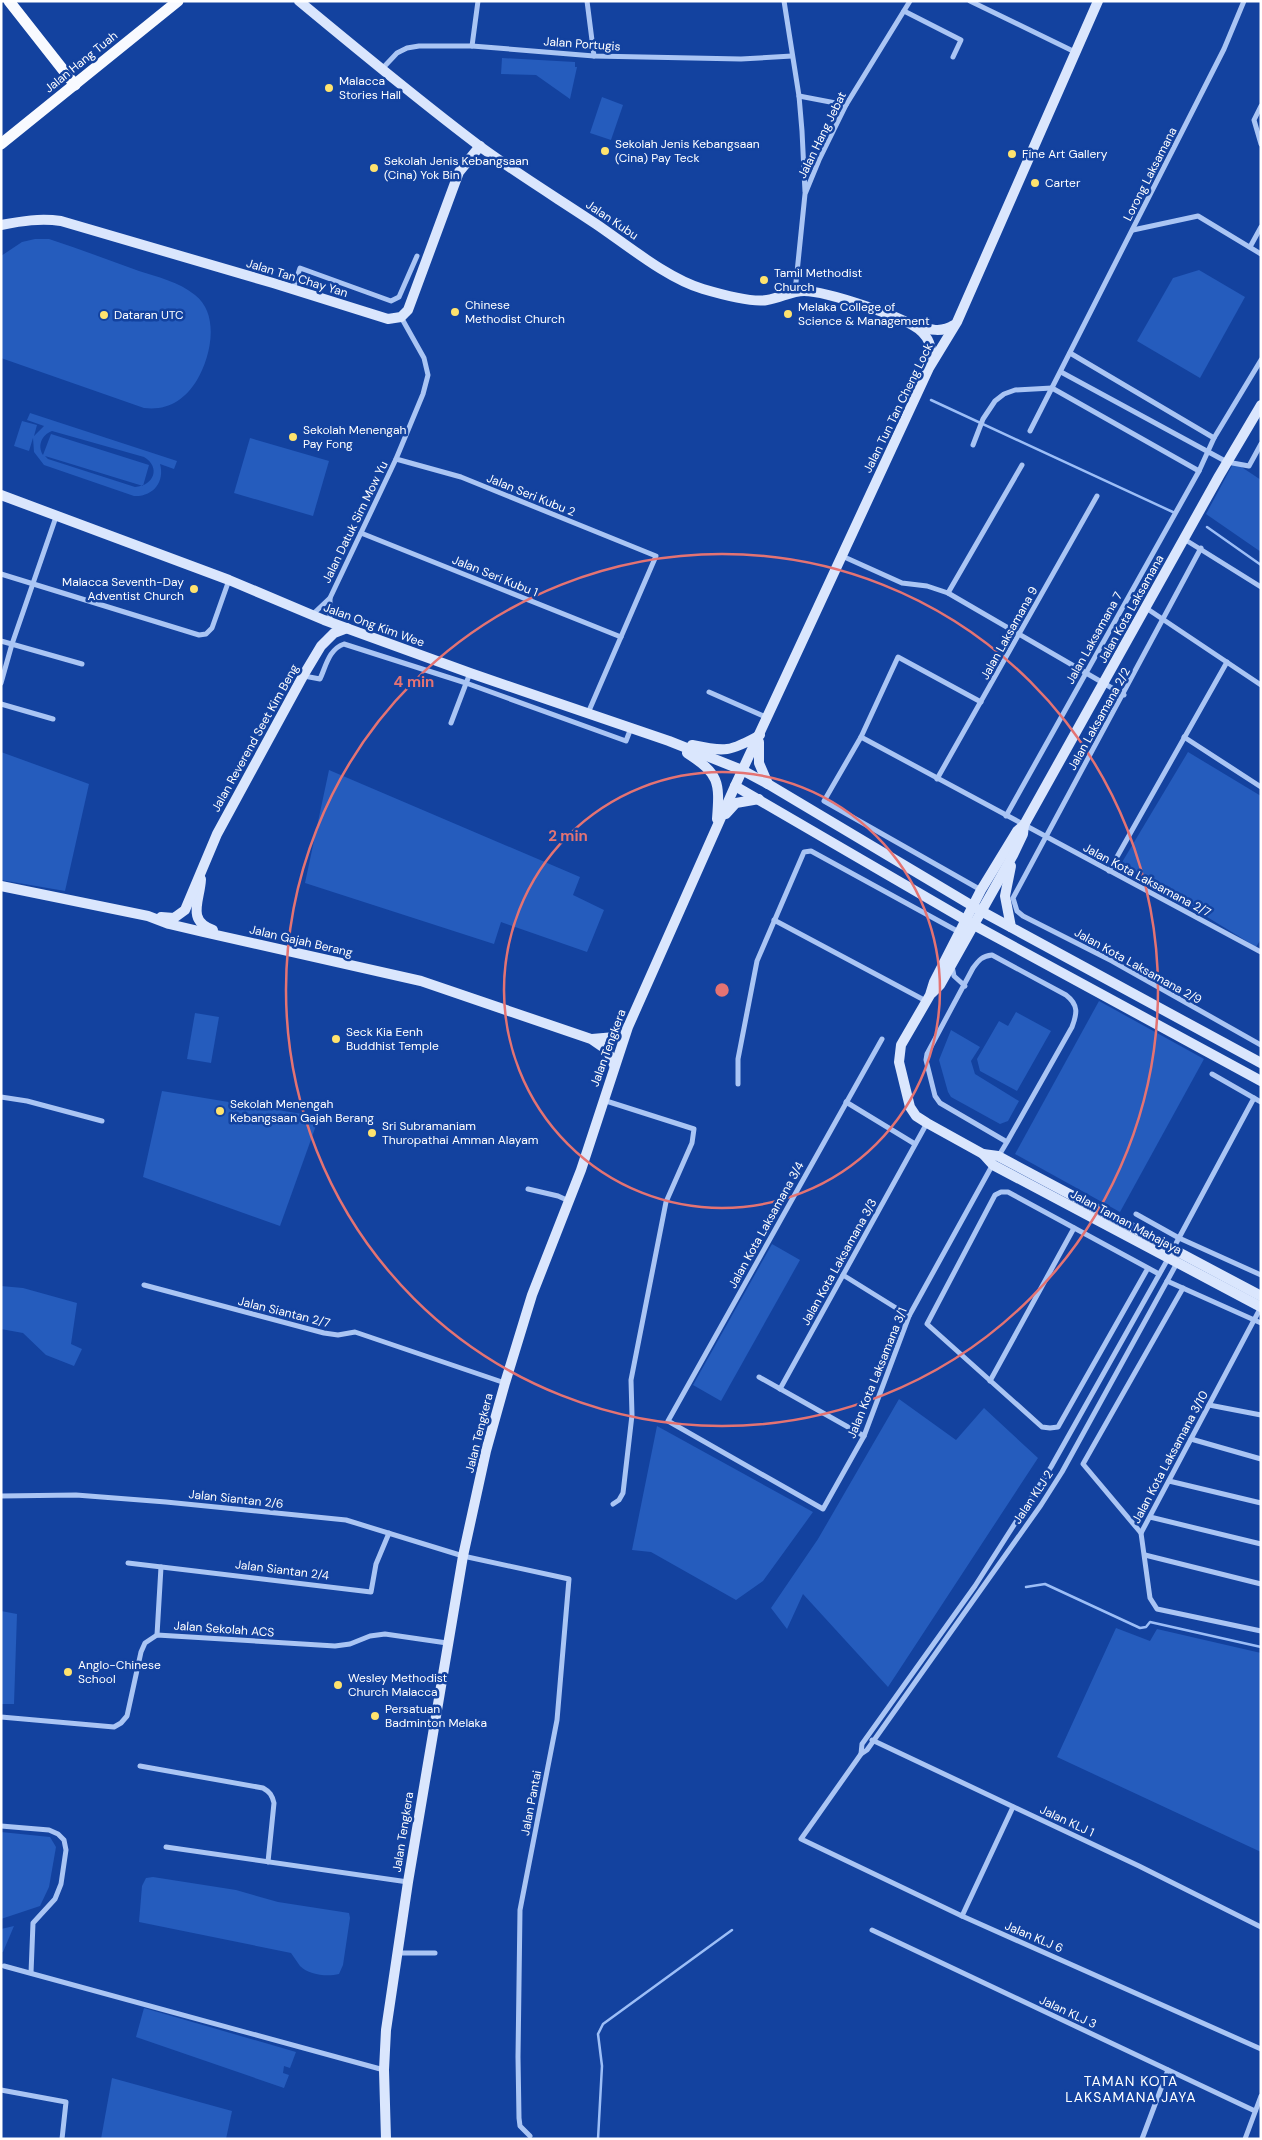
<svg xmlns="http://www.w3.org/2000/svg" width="1262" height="2140" font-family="'DM Sans',sans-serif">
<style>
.green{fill:#255cbd;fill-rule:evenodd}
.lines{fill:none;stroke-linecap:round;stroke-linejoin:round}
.stream{stroke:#9cbef7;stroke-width:2.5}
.street{stroke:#aac5f4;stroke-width:5}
.secondary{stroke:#dae6fd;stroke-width:10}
.primary{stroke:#f8faff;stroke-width:11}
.ring{fill:none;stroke:#e47373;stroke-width:2.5}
.poi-dot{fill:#ffe36e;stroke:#13429f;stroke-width:2}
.labels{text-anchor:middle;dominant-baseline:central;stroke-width:5;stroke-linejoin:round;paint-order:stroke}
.street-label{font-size:12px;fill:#fff;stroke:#13429f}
.poi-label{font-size:12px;fill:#fff;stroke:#13429f;text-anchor:start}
.neighbourhood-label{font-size:14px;letter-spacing:1px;fill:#fff;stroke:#13429f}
.centre{fill:#e47373;stroke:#13429f;stroke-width:2.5}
.ring-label{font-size:15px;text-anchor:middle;font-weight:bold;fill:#e47373;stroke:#13429f;stroke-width:5;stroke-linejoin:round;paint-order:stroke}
</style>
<rect width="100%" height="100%" fill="#13429f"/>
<!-- green -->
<g class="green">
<polygon points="502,58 575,62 575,67 577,67 570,99 536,75 501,74"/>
<polygon points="602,97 623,105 611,140 590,133"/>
<path d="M 35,239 L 49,239 C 79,249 109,260 139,271 C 158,277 179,282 195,295 C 220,314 211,357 197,380 C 185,400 167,411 144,408 L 1,358 L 1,256 L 22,242 Z"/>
<polygon points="1199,270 1245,297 1200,378 1137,341 1173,278"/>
<path d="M 30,413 L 177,461 L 174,469 L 160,464 C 165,482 153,497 134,496 L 44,465 L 34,452 L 33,438 L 29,451 L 14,446 L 22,421 L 37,425 L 34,436 L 44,426 L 27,420 ZM 52,431 L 144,457 C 161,467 154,486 135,487 L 48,459 L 45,456 L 143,486 L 149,465 L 51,434 L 43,455 C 37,445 42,435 52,431 Z"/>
<polygon points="250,438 329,461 313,516 234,493"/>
<polygon points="1234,462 1261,480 1261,552 1206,514"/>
<polygon points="1,752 89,784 65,891 1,880"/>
<polygon points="1188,752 1261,796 1261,939 1256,947 1121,864"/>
<polygon points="329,770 580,877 573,895 604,910 587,952 501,922 494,944 305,883"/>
<polygon points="1099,1001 1204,1059 1120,1212 1015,1154"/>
<polygon points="1016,1012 1051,1031 1017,1091 980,1071 977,1059 999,1021 1008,1026"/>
<polygon points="195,1013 219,1017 211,1063 187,1059"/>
<polygon points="951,1030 980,1047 971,1061 975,1074 1019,1101 1008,1121 1000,1124 951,1097 948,1092 939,1060"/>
<polygon points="162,1091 308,1115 318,1120 280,1226 143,1177"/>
<polygon points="772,1244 800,1260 721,1401 693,1385"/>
<polygon points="1,1286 23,1288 77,1303 71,1344 82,1349 74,1366 46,1355 23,1333 1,1329"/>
<polygon points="899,1399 956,1440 984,1408 1038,1458 888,1687 803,1594 787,1629 771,1608 818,1539"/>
<polygon points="657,1426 813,1512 763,1581 736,1600 651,1552 632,1550"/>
<polygon points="1,1611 17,1614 14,1704 1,1704"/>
<polygon points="1116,1628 1150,1641 1157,1629 1261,1653 1261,1852 1057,1757"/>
<polygon points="1,1832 50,1837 56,1847 49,1887 40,1906 1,1919"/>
<path d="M 153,1877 L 236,1890 L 278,1902 L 349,1913 L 350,1918 L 343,1965 L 339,1974 C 327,1977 309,1975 300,1966 C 297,1962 294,1957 291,1953 L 139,1922 L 142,1886 L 146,1878 Z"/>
<polygon points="14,1926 3,1952 1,1952 1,1929"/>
<polygon points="144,2008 296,2052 290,2068 284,2066 283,2073 289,2075 284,2088 136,2037"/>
<polygon points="112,2078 232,2111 226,2139 101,2139"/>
</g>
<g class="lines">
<!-- stream -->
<g class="stream">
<polyline points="931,400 1175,513"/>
<polyline points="1207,527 1261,565"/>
<polyline points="1026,1587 1045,1584 1140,1628 1146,1627 1150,1622 1261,1647"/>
<polyline points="598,2139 602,2066 598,2034 603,2024 732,1930"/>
</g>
<!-- street -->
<g class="street">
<polyline points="587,1 594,56"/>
<polyline points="784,1 799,96 802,131 805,192"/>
<polyline points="970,1 1075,52"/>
<polyline points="904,11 961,40 953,57"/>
<polyline points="472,46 478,1"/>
<polyline points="381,70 397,53 407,48 419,46 472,46 594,56 741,59 792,56"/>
<polyline points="799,96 846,105"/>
<polyline points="1261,106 1254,120 1261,144"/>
<polyline points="1133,230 1198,216 1261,254"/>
<polyline points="1250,247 1261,227"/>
<polyline points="293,289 300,268 391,301 399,297 417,256"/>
<polyline points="795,292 805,194 819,160 846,105 910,1"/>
<polyline points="1070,353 1214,438"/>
<polyline points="1061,372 1227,462 1249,466 1261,444"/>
<polyline points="1030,431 1224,49 1244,1"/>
<polyline points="973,445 983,419 995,401 1004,394 1015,390 1052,388 1199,471"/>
<polyline points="396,459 461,477 656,556 588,713"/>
<polyline points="361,533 621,637"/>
<polyline points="1184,539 1261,587"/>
<polyline points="1201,548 1013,898 1017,911 1023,916 1112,961 1261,1045"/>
<polyline points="842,556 902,583 927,586 948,593 1124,695"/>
<polyline points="1,574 199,635 206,634 212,628 229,580"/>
<polyline points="948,593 1022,465"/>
<polyline points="1146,608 1261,685"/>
<polyline points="312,615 330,598 396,459 423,394 428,375 424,358 401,317"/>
<polyline points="330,622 330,598"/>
<polyline points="1,641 82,664"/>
<path d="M 304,676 L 320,679 C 326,666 329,649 344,644 L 466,683 L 626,741 L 631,728"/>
<polyline points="1,683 12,644 57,514"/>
<polyline points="709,692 768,718"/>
<polyline points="1,704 53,719"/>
<polyline points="451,723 470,673"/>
<polyline points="861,737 1261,952"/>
<polyline points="1184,737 1261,787"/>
<polyline points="937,779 1097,496"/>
<polyline points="1006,816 1199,471 1214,438 1261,360"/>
<polyline points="1109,871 1227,662"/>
<polyline points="981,890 824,801 861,737 898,657 981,702"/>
<polyline points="774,920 926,1001"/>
<polyline points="952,966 954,976 965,986"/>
<polyline points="882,1039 668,1421 823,1509 864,1436 909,1316 993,1164"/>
<polyline points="1212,1074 1261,1102"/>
<polyline points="738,1084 738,1059 757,961 804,852 811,851 959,932"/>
<polyline points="1,1097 27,1101 102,1121"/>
<polyline points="603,1100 694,1129 692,1143 666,1202 631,1380 632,1415 623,1493 619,1500 613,1504"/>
<polyline points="846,1102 915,1144"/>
<path d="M 998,1157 L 1007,1142 L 1072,1027 C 1077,1014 1079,1005 1066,995 L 992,955 C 982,956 979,960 973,968 L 927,1054 L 926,1060 L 935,1096 L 940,1103 L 1007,1142"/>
<polyline points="528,1189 558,1196 569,1201"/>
<polyline points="1136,1214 1179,1238 1261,1275"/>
<polyline points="1173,1249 1254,1098"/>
<polyline points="1177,1263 1062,1472 1041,1505 867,1750 861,1754 801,1839 962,1916 1261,2049"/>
<polyline points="1148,1268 1058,1427 1050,1428 1042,1427 927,1324 995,1195 1001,1192 1008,1192 1148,1268 1159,1274"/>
<polyline points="843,1275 909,1316"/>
<polyline points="1167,1281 1261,1323"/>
<polyline points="144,1285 324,1333 338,1335 355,1332 505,1383"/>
<polyline points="1261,1307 1141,1533 1150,1598 1157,1609 1261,1631"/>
<polyline points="759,1377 864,1436"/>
<polyline points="990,1381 1074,1228"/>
<polyline points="780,1389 927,1123"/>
<polyline points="1209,1405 1261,1415"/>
<polyline points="1191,1439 1261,1459"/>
<polyline points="1169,1481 1261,1503"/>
<polyline points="1,1496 76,1495 166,1502 346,1520 463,1556 569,1579 557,1720 520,1910 518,2057 519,2118 520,2126 530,2136"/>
<polyline points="1150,1517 1261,1544"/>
<polyline points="1141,1533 1083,1464 1183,1288"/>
<polyline points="1145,1555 1261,1584"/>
<polyline points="128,1563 371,1592 376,1564 389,1533"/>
<polyline points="157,1635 161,1567"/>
<polyline points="1,1717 114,1727 121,1723 127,1716 141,1652 145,1643 157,1635 335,1646 350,1644 370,1636 385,1634 447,1643"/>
<polyline points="872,1740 1139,1866 1261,1927"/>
<polyline points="861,1754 862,1744 975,1586 1051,1467 1169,1257"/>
<path d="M 140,1766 L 263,1788 C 270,1792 272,1795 274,1803 L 268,1862"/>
<polyline points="1,1826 49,1830 58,1834 64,1840 66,1850 61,1884 55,1899 33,1923 31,1973"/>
<polyline points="166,1847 408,1882"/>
<polyline points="962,1916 1013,1807"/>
<polyline points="872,1930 1255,2111"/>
<polyline points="397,1953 435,1953"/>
<polyline points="4,1966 384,2070"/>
<polyline points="1,2090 66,2102 62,2139"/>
<polyline points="1142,2139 1168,2070"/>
<polyline points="1245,2139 1261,2096"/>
</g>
<!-- secondary -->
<g class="secondary">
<path d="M 299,1 C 358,50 417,99 478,145 C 516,173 557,198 596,224 C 627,245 668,279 703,289 C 720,294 751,303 767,300 C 780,298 792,291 804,291 C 825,291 909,318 922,332 C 931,341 933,353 930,364"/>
<path d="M 1,225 C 22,221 40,218 61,221 L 273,283 L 388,319 L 401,317 L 408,310 L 459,172 L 480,146"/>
<path d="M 916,325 C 929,330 942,333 954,325"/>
<polyline points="1261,405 1219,476 1024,825 1017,831 981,890 934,982 930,995 901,1045 899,1062 910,1107 916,1116 927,1123 983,1154 993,1165 1261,1307"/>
<polyline points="1,495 229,580 324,620 470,673 669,741 742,770 768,784 981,911 1261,1063"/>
<polyline points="759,742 759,763 768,784"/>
<path d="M 692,745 C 725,752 730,752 760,735"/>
<path d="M 687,753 C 719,774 720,781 717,819"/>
<polyline points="735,786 974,925 1261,1081"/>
<polyline points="726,814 736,803 759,799"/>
<path d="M 201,879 C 200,901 186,920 213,930"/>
<polyline points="1,886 148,916 169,924 203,932 421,981 591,1039 607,1050 614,1065"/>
<polyline points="161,917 174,918 185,910 217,834 303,676 321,646 334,633 347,628"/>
<polyline points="1011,927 1005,896 1011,866"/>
<polyline points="932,993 940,985 1013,855 1023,834 1024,825"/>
<polyline points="592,1039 615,1037 627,1028"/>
<polyline points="983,1154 998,1156 1261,1296"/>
<polyline points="386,2139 384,2070 386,2030 408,1882 463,1556 486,1451 505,1383 532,1295 581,1170 628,1027 735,786 929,368 957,322 1098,1"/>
</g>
<!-- primary -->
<g class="primary">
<polyline points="9,1 75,85"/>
<polyline points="1,144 178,1"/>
</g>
</g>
<!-- distance rings -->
<g class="ring">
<circle cx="722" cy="990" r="218"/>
<circle cx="722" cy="990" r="436"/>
</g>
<!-- markers -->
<g class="poi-dot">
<circle cx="329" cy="88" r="5"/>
<circle cx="605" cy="151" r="5"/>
<circle cx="1012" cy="154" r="5"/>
<circle cx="374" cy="168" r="5"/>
<circle cx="1035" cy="183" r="5"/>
<circle cx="764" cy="280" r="5"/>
<circle cx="455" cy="312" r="5"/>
<circle cx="788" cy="314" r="5"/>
<circle cx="104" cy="315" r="5"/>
<circle cx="293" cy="437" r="5"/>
<circle cx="194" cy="589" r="5"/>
<circle cx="336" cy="1039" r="5"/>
<circle cx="220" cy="1111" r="5"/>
<circle cx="372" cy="1133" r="5"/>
<circle cx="68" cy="1672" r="5"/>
<circle cx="338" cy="1685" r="5"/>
<circle cx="375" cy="1716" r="5"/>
</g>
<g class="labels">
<!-- street labels -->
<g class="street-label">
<text transform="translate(582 44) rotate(4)">Jalan Portugis</text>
<text transform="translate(81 62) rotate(-39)">Jalan Hang Tuah</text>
<text transform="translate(822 135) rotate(-64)">Jalan Hang Jebat</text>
<text transform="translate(1150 174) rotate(-63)">Lorong Laksamana</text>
<text transform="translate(612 220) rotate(34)">Jalan Kubu</text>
<text transform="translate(297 278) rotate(17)">Jalan Tan Chay Yan</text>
<text transform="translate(898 408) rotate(-64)">Jalan Tun Tan Cheng Lock</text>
<text transform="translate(531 495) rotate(22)">Jalan Seri Kubu 2</text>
<text transform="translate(355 522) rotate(-64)">Jalan Datuk Sim Mow Yu</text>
<text transform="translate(495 576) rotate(22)">Jalan Seri Kubu 1</text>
<text transform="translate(1131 609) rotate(-61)">Jalan Kota Laksamana</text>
<text transform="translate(374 625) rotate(20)">Jalan Ong Kim Wee</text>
<text transform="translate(1009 633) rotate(-61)">Jalan Laksamana 9</text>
<text transform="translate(1094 638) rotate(-61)">Jalan Laksamana 7</text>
<text transform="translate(1099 719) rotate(-61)">Jalan Laksamana 2/2</text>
<text transform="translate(255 738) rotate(-61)">Jalan Reverend Seet Kim Beng</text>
<text transform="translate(1147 880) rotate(28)">Jalan Kota Laksamana 2/7</text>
<text transform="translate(301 941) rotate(13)">Jalan Gajah Berang</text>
<text transform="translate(1138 966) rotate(29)">Jalan Kota Laksamana 2/9</text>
<text transform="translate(608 1048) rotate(-70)">Jalan Tengkera</text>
<text transform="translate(1126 1222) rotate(28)">Jalan Taman Mahajaya</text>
<text transform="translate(766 1225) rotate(-61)">Jalan Kota Laksamana 3/4</text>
<text transform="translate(839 1262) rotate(-61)">Jalan Kota Laksamana 3/3</text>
<text transform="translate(284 1312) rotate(14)">Jalan Siantan 2/7</text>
<text transform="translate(877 1373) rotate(-68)">Jalan Kota Laksamana 3/1</text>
<text transform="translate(479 1433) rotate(-76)">Jalan Tengkera</text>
<text transform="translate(1170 1457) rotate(-62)">Jalan Kota Laksamana 3/10</text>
<text transform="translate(1033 1497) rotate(-56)">Jalan KLJ 2</text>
<text transform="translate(236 1499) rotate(6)">Jalan Siantan 2/6</text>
<text transform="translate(282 1570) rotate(7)">Jalan Siantan 2/4</text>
<text transform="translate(224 1629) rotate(4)">Jalan Sekolah ACS</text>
<text transform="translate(531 1803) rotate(-79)">Jalan Pantai</text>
<text transform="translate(1067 1821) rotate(25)">Jalan KLJ 1</text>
<text transform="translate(403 1832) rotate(-81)">Jalan Tengkera</text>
<text transform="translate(1034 1937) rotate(23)">Jalan KLJ 6</text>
<text transform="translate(1068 2012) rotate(25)">Jalan KLJ 3</text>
</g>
<!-- poi labels -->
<g class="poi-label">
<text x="339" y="81">Malacca<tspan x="339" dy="14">Stories Hall</tspan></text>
<text x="615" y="144">Sekolah Jenis Kebangsaan<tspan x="615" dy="14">(Cina) Pay Teck</tspan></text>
<text x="1022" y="154">Fine Art Gallery</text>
<text x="384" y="161">Sekolah Jenis Kebangsaan<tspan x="384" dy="14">(Cina) Yok Bin</tspan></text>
<text x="1045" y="183">Carter</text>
<text x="774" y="273">Tamil Methodist<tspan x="774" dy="14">Church</tspan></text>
<text x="465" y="305">Chinese<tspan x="465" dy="14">Methodist Church</tspan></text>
<text x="798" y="307">Melaka College of<tspan x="798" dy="14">Science &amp; Management</tspan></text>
<text x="114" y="315">Dataran UTC</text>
<text x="303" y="430">Sekolah Menengah<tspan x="303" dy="14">Pay Fong</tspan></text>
<text x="184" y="582" text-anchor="end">Malacca Seventh-Day<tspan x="184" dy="14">Adventist Church</tspan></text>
<text x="346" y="1032">Seck Kia Eenh<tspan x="346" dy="14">Buddhist Temple</tspan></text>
<text x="230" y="1104">Sekolah Menengah<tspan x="230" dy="14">Kebangsaan Gajah Berang</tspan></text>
<text x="382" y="1126">Sri Subramaniam<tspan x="382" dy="14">Thuropathai Amman Alayam</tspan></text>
<text x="78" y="1665">Anglo-Chinese<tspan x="78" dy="14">School</tspan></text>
<text x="348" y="1678">Wesley Methodist<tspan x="348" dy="14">Church Malacca</tspan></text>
<text x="385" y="1709">Persatuan<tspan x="385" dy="14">Badminton Melaka</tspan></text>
</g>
<!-- neighbourhood labels -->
<g class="neighbourhood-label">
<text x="1131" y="2081">TAMAN KOTA<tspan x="1131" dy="16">LAKSAMANA JAYA</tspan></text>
</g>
</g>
<circle cx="722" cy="990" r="8" class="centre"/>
<g class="ring-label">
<text x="414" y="687">4 min</text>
<text x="568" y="841">2 min</text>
</g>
<!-- border -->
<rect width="1262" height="2140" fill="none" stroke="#ffffff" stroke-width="5"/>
</svg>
